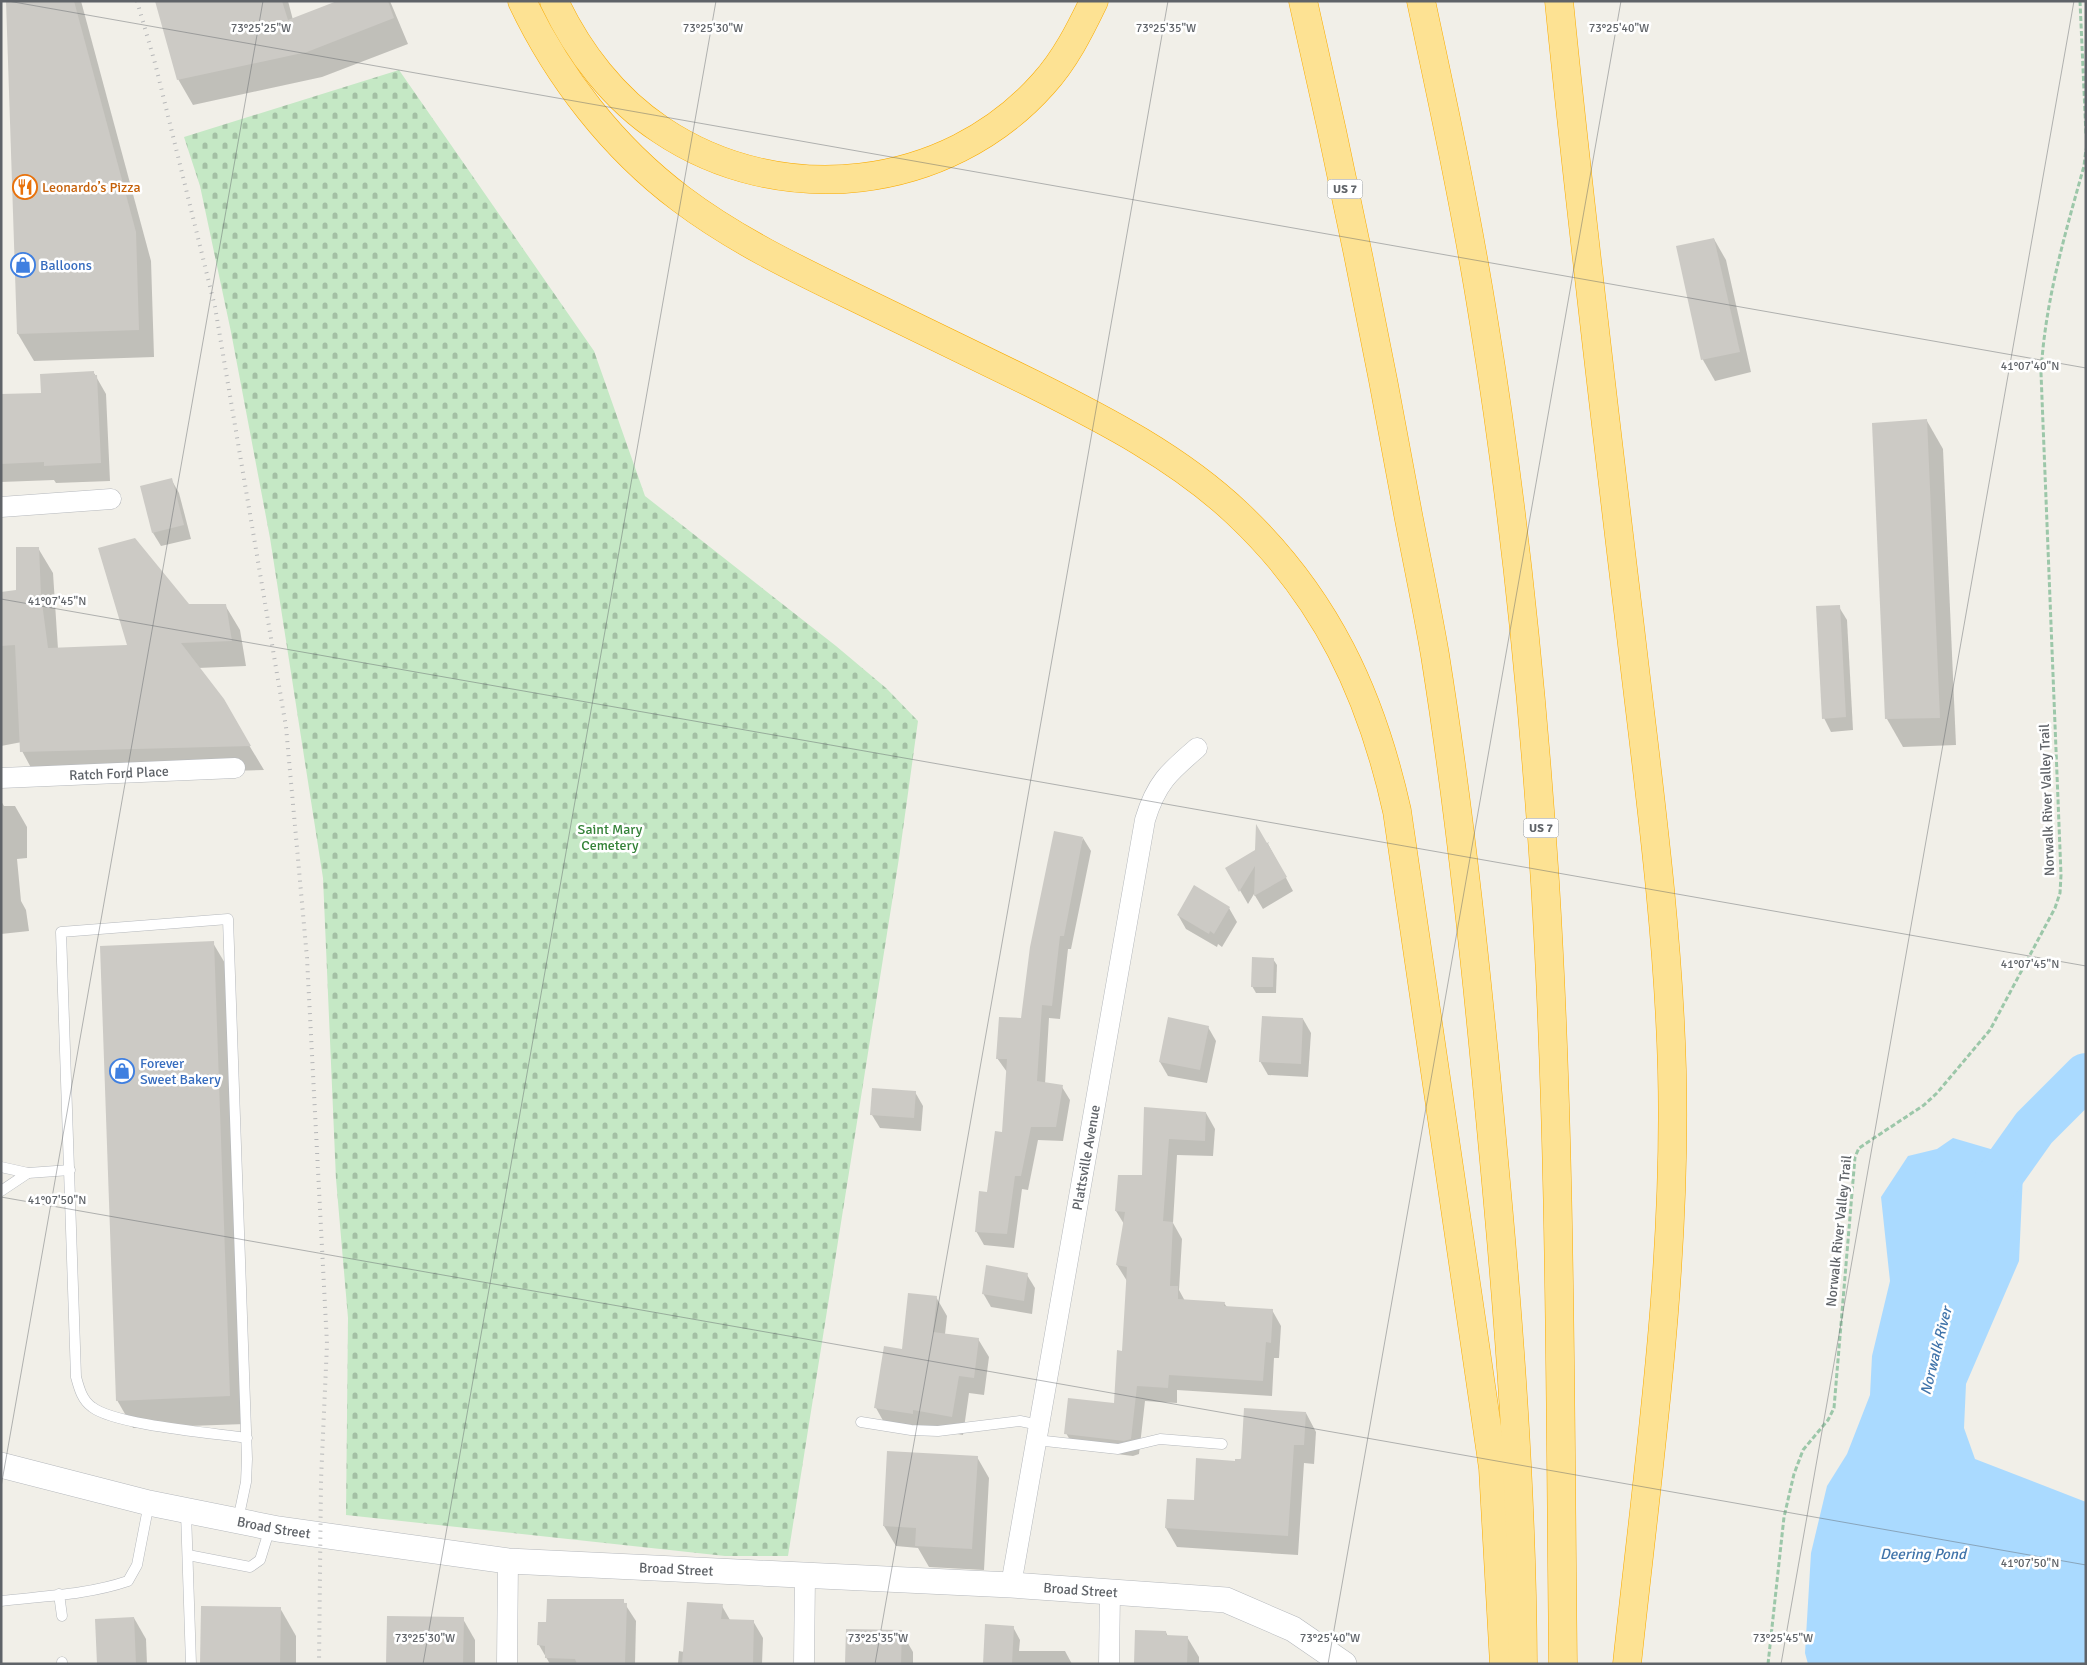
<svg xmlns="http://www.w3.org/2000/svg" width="2087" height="1665" font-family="Signika,sans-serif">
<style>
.cemetery{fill:url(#cemetery-stones)}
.water{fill:#aadaff}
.shadow{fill:#0003}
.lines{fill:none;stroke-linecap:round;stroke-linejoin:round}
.river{stroke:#aadaff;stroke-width:46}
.building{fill:#cccac5}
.service-casing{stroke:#b5b8bc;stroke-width:11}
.minor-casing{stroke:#b5b8bc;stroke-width:21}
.tertiary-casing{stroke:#b5b8bc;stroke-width:26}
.motorway-casing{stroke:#f9ab00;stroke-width:29}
.path{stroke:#9cc7a9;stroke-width:3;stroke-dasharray:5 2.5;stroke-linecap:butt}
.service{stroke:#fff;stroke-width:10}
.minor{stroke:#fff;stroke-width:20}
.tertiary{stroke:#fff;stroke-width:25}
.motorway{stroke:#fde293;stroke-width:28}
.rail{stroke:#b6b7b8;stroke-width:4;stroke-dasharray:1 6;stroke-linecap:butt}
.ticks{fill:none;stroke:#5f6368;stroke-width:1;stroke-opacity:0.45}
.labels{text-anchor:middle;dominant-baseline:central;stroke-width:5;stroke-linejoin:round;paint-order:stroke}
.shield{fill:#fff;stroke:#8f9295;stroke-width:1}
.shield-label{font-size:12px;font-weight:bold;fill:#5f6368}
.food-label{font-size:14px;fill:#c56008;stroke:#fff;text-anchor:start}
.shop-label{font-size:14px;fill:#366cbe;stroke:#fff;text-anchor:start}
.street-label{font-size:14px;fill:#5f6368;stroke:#fff}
.park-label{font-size:14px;fill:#348238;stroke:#fff}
.water-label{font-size:15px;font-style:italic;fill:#4174aa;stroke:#fff}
.ticks-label{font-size:12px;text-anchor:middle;fill:#5f6368;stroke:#fff;stroke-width:5;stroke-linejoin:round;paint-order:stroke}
</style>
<defs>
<pattern id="cemetery-stones" width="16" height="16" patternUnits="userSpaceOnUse" patternTransform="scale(1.25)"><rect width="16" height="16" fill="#c5e8c5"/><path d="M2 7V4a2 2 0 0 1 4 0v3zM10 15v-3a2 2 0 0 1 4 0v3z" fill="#a3c0a4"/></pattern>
</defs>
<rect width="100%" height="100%" fill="#f1efe8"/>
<!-- cemetery -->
<polygon class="cemetery" points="399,70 594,351 645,496 836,646 886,688 918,721 899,858 788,1556 725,1556 346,1515 348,1318 336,1179 323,878 270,538 231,332 200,186 184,137"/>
<!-- water -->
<polygon class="water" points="2034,1128 2042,1147 2023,1174 2019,1261 1966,1384 1964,1428 1975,1459 2086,1502 2086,1664 1808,1664 1805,1653 1811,1553 1827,1486 1847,1454 1870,1395 1872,1356 1890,1281 1881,1197 1908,1156 1937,1149 1953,1138 1994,1150 2007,1139"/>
<!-- shadow -->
<g class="shadow">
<polygon points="7,1 81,1 151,261 154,357 34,361 18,334"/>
<polygon points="156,1 288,1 293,20 341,1 390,1 408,44 322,77 193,105 178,79"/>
<polygon points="1714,239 1726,260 1751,372 1715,381 1703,360 1677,247"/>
<polygon points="94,373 106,394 110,481 56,483 54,480 1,482 1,395 42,394"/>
<polygon points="1927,421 1943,449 1956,745 1903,747 1887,719 1873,424"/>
<polygon points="171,479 179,493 191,539 161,546 153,533"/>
<polygon points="38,548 53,573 58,649 128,647 189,606 225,605 240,630 246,666 198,668 222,700 264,770 36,777 22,751 22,742 1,746 1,593 17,591"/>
<polygon points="1839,607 1847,620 1853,730 1831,732 1824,718"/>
<polygon points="1,801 4,806 15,806 27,827 27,858 17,859 21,901 26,910 29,931 1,934"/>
<polygon points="1083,838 1091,851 1071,949 1068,949 1060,1019 1049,1018 1045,1084 1062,1087 1070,1100 1063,1141 1038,1140 1028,1190 1022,1189 1014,1248 984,1245 976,1231 1004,1134 1007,1072 997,1058 1022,1020"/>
<polygon points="1268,844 1293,891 1263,909 1254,894 1248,904 1227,868"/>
<polygon points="1229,908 1237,922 1222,947 1218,944 1217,947 1186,929 1178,915"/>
<polygon points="213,943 229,970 245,1424 133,1428 117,1400"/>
<polygon points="1273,959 1277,965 1276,993 1256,993 1252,986"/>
<polygon points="1303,1019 1311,1033 1308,1077 1268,1075 1260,1061"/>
<polygon points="1208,1027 1216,1041 1207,1083 1168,1076 1160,1062"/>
<polygon points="915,1092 923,1106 921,1131 880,1128 872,1115"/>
<polygon points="1145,1109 1206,1113 1215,1129 1213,1156 1177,1155 1173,1223 1182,1239 1179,1290 1185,1301 1224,1303 1227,1307 1272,1310 1281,1326 1279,1358 1274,1358 1272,1396 1177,1390 1177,1403 1145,1401 1139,1454 1133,1456 1075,1449 1066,1433 1115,1404 1124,1352 1127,1281 1117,1265 1124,1224 1116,1211 1143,1176"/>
<polygon points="1027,1275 1035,1288 1032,1314 991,1307 983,1293"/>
<polygon points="936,1297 947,1316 945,1334 978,1339 989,1357 984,1395 969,1393 963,1435 923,1428 886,1426 876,1408"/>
<polygon points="1306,1413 1316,1432 1314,1464 1304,1463 1298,1555 1177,1547 1166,1528 1168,1500 1195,1501 1236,1462"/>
<polygon points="977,1457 989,1478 984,1570 929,1567 918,1548 896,1546 884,1526"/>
<polygon points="623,1601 636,1621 635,1664 550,1664 539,1645 548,1623"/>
<polygon points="722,1606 730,1620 753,1621 763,1638 762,1664 678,1664 679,1651 684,1652"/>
<polygon points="280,1608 296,1636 296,1664 201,1664"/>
<polygon points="134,1618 146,1639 147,1664 98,1664"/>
<polygon points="463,1619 475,1640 475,1664 388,1664"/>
<polygon points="1013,1627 1020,1640 1019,1651 1065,1651 1072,1664 984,1664"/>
<polygon points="901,1631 913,1652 913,1664 847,1664"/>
<polygon points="1166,1632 1168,1637 1187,1637 1199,1657 1199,1664 1135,1664"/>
</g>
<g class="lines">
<!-- river -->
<polyline class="river" points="1997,1180 2034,1128 2086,1076"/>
</g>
<!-- building -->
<g class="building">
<polygon points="6,1 74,1 136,232 139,330 17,334"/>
<polygon points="155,1 282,1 288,20 337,1 388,1 394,18 307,52 177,80"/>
<polygon points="1714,238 1740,352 1701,360 1676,246"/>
<polygon points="94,371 94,375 97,375 101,463 44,466 44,462 1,464 1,394 41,393 40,374"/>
<polygon points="1927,419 1940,718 1885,719 1872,423"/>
<polygon points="172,478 184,525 152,533 140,486"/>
<polygon points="135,538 189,604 226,604 232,641 181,643 224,699 251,746 20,752 15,645 1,646 1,592 16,590 16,547 39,547 41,595 48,648 127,645 98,548"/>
<polygon points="1840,605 1846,717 1822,719 1816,606"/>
<polygon points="1256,824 1267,843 1269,842 1268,844 1287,877 1254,896 1255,866 1239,892 1225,868 1255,850"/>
<polygon points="1054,831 1083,837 1064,936 1060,936 1052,1006 1042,1005 1037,1081 1063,1085 1056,1127 1031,1127 1021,1176 1015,1176 1007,1234 975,1232 979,1191 987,1192 995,1131 1002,1132 1007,1059 996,1059 999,1017 1021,1018 1030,947"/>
<polygon points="1194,885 1230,907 1214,934 1210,931 1209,934 1177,915"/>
<polygon points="214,941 230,1396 116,1401 100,946"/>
<polygon points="1252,957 1274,958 1273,987 1251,987"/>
<polygon points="1262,1016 1303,1018 1301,1064 1259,1062"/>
<polygon points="1168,1017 1209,1026 1200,1070 1159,1062"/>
<polygon points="872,1088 916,1091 914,1118 870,1115"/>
<polygon points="1144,1107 1206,1112 1205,1141 1169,1139 1163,1221 1173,1222 1170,1286 1178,1286 1178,1299 1225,1302 1224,1306 1273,1309 1271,1343 1266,1342 1263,1381 1169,1375 1168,1388 1137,1386 1131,1439 1124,1441 1064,1434 1068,1398 1114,1403 1117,1350 1122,1351 1127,1267 1116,1265 1125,1212 1115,1211 1118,1175 1142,1175"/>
<polygon points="986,1265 1028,1273 1024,1301 982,1294"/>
<polygon points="908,1293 937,1296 933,1332 979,1338 974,1378 959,1376 952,1417 913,1410 913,1414 874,1408 884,1346 902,1349"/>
<polygon points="1244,1408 1306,1412 1304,1445 1294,1445 1288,1536 1165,1528 1167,1499 1194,1500 1196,1458 1235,1461 1235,1459 1241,1459"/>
<polygon points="887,1451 978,1456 972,1549 915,1546 916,1528 883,1526"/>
<polygon points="547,1599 624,1599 624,1603 627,1603 625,1664 577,1664 575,1659 545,1658 545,1646 537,1645 538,1622 546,1622"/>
<polygon points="687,1602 723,1604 721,1619 754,1620 753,1664 682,1664"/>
<polygon points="201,1606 281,1607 280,1664 200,1664"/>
<polygon points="387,1616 464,1617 463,1664 386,1664"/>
<polygon points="134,1617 136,1664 97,1664 95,1619"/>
<polygon points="985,1624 1014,1626 1012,1664 983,1664"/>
<polygon points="846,1629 902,1630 901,1664 845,1664"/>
<polygon points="1135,1630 1166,1631 1166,1635 1188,1636 1187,1664 1134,1664"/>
</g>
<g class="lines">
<defs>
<g id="service">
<polyline points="1,1167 28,1173 1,1191"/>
<polyline points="28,1173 70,1170"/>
<polyline points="861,1422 911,1430 938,1431 1020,1421 1039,1425"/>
<polyline points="1036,1440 1118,1449 1160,1439 1222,1444"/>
<polyline points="186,1512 191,1664"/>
<path d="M 238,1520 L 246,1482 L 247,1459 L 228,919 L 61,932 L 76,1377 C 79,1388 82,1400 92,1407 C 115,1425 213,1433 247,1438"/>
<polyline points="188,1555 250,1567 260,1560 270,1528"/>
<polyline points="59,1594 62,1616"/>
<path d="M 1,1601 C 43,1596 87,1595 128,1581 L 137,1565 L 149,1503"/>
<polyline points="62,1664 62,1662"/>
</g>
<g id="minor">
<polyline points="1,507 111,499"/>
<path id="s1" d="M 1,778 L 235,768"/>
<path id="s2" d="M 1011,1585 L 1145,820 C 1156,783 1169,772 1197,748"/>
<polyline points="507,1664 508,1561"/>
<polyline points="804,1664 805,1576"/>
<polyline points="1109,1664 1110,1591"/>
</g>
<g id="tertiary">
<path id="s3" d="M 1,1465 L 149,1503 L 278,1529 L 508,1561 L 1011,1585 L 1226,1600 L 1293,1629 L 1344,1664"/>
</g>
<g id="motorway">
<path d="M 522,1 C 558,77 613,148 681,199 C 734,239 794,268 854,297 C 914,326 974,355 1033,384 C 1105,420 1179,458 1238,514 C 1326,597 1371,694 1397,811 L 1493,1468 L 1504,1664"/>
<path d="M 554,1 C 578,52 614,99 661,130 C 780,210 947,192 1043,84 C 1065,60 1080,30 1094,1"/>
<path d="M 1303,1 C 1342,171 1377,342 1408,514 C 1417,561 1427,608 1435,655 C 1461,819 1478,985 1493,1150 C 1509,1320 1522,1492 1523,1664"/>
<path d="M 1421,1 C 1444,108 1467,215 1484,323 C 1514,508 1533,696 1545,882 C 1561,1142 1560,1403 1563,1664"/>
<path d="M 1559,1 C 1580,210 1605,419 1630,627 C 1647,774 1668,922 1672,1070 C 1677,1269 1648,1466 1627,1664"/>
</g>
</defs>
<!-- service casing -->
<use href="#service" class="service-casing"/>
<!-- minor casing -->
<use href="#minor" class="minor-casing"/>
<!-- tertiary casing -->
<use href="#tertiary" class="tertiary-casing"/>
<!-- motorway casing -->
<use href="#motorway" class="motorway-casing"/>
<!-- path -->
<g class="path">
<polyline points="2080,1 2086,135"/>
<path d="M 1768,1664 L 1784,1517 L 1794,1474 L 1803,1450 L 1828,1420 L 1834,1408 L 1855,1157 L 1859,1148 L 1924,1105 L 1937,1093 L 1990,1030 L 2055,908 L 2060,893 L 2061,875 L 2041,373 C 2045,301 2065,234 2084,166 L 2086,149"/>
</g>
<!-- service -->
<use href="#service" class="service"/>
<!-- minor -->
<use href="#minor" class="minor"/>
<!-- tertiary -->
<use href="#tertiary" class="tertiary"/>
<!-- motorway -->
<use href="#motorway" class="motorway"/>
<!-- rail -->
<polyline class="rail" points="137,1 155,63 215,307 286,727 307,958 327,1344 321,1480 319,1664"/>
</g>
<!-- ticks -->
<path class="ticks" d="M 8,1 L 2086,368M 1,599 L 2086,966M 1,1197 L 2086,1565M 1,1487 L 263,1M 423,1664 L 716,1M 875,1664 L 1168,1M 1328,1664 L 1621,1M 1781,1664 L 2074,1"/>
<!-- icons -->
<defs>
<symbol id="restaurant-ring" viewBox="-11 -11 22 22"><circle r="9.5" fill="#fff" stroke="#e8710a" stroke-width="1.5"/><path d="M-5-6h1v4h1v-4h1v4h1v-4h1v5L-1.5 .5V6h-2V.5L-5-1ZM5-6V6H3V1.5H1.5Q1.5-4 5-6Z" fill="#e8710a"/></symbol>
<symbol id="shop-ring" viewBox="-11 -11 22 22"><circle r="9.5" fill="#fff" stroke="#3f7fe0" stroke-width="1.5"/><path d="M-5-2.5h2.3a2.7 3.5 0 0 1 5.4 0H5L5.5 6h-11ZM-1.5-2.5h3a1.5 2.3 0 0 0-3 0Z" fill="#3f7fe0"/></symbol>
</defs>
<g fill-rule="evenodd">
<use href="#restaurant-ring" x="11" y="173" width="28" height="28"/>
<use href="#shop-ring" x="9" y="251" width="28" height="28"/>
<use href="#shop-ring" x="108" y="1057" width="28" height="28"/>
</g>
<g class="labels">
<!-- shield labels -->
<g class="shield">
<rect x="1327.5" y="179.5" width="35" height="19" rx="4"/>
<rect x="1523.5" y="818.5" width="35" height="19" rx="4"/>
</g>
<g class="shield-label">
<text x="1345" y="189">US 7</text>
<text x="1541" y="828">US 7</text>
</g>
<!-- food labels -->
<g class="food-label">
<text x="42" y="187">Leonardo’s Pizza</text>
</g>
<!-- shop labels -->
<g class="shop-label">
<text x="40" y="265">Balloons</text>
<text x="140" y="1063">Forever<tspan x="140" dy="16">Sweet Bakery</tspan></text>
</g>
<!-- street labels -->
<g class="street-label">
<text stroke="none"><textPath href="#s1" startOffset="118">Ratch Ford Place</textPath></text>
<text transform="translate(2047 800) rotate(-92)">Norwalk River Valley Trail</text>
<text stroke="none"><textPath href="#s2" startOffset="434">Plattsville Avenue</textPath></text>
<text transform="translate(1839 1231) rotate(-84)">Norwalk River Valley Trail</text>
<text stroke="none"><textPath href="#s3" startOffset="280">Broad Street</textPath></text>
<text stroke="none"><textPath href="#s3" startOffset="685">Broad Street</textPath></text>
<text stroke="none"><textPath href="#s3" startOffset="1090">Broad Street</textPath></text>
</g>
<!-- park labels -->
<g class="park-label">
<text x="610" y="829">Saint Mary<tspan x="610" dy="16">Cemetery</tspan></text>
</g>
<!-- water labels -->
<g class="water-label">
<text transform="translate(1936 1351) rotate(-76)">Norwalk River</text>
<text x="1923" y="1554">Deering Pond</text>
</g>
</g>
<g class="ticks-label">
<text x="713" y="32">73°25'30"W</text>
<text x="1166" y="32">73°25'35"W</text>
<text x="261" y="32">73°25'25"W</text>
<text x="1619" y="32">73°25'40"W</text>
<text x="2030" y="370">41°07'40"N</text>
<text x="57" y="605">41°07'45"N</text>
<text x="2030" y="968">41°07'45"N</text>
<text x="57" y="1204">41°07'50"N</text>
<text x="2030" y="1567">41°07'50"N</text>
<text x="425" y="1642">73°25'30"W</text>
<text x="878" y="1642">73°25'35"W</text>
<text x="1330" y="1642">73°25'40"W</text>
<text x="1783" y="1642">73°25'45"W</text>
</g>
<!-- border -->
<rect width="2087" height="1665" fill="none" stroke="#5f6368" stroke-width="5"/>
</svg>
